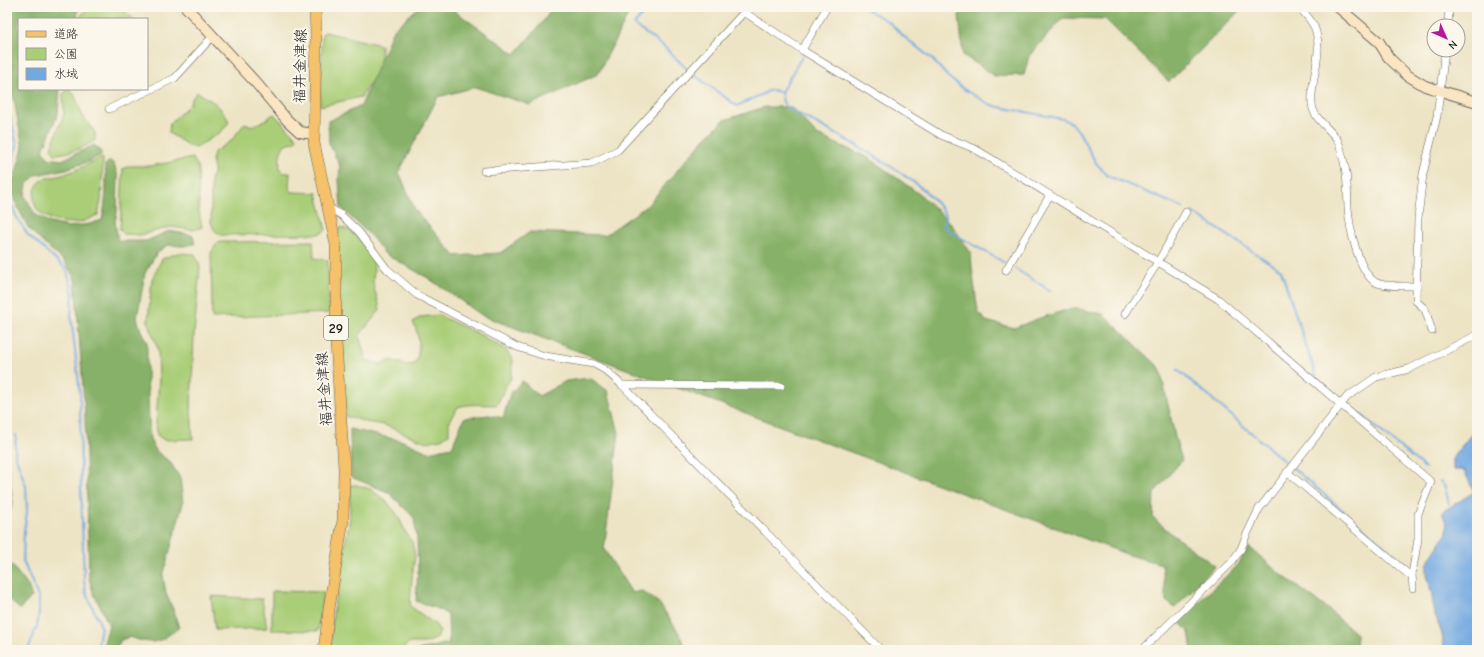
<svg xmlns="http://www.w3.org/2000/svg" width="1484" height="657" font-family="'Comic Neue','Klee One',sans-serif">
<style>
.green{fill:#aace78;stroke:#63754a}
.forest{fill:#87b168;stroke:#526642}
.water{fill:#73a9e1;stroke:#48627e}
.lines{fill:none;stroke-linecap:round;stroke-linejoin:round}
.stream{stroke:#73a9e1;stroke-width:2}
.street-casing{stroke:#656257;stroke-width:8}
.secondary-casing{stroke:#656257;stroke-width:12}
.primary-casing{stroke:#656257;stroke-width:12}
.street{stroke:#fff;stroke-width:7}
.secondary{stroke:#fbe6c4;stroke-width:10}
.primary{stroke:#f5c16b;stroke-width:11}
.labels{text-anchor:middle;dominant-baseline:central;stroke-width:4;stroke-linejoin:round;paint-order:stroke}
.shield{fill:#fbf7ec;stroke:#5f5e5a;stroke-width:1}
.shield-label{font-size:14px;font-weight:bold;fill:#1c1c1c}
.street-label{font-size:15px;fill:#1c1c1c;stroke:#fbf7ec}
</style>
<rect width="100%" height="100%" fill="#fbf7ec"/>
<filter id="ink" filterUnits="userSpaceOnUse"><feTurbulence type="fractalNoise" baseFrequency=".025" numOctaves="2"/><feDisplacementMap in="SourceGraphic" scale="8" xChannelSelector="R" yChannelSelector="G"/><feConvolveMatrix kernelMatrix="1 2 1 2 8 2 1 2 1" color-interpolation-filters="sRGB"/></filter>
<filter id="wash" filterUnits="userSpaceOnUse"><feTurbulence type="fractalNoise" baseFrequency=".012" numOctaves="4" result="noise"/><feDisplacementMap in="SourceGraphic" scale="16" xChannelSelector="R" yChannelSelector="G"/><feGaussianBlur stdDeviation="0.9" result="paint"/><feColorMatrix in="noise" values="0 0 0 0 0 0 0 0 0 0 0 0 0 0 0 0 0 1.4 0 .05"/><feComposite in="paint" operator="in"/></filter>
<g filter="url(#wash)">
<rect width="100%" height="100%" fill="#ede4c5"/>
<!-- green -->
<g class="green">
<polygon points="88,7 120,7 134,19 80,19 80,17"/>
<polygon points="325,32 381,45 381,66 361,97 320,106 322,34"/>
<path d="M 67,89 L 70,89 L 75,96 L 80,110 L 84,119 L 95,132 L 95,140 C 83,149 70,153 55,154 L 51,148 L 64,114 L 63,95 Z"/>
<path d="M 197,92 C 211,100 223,107 229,122 L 222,131 L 196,148 L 189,146 L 169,133 L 170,123 L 189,105 L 193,97 Z"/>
<path d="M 274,114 L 297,138 L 294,142 L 285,144 C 279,153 279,159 280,169 L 284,173 L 290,173 L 289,187 L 292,192 L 317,193 L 326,230 L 319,234 L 221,235 L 214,230 L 211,222 L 211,179 L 214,170 L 212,160 L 214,152 L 231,141 L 245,123 L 252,126 L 265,120 Z"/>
<path d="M 102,158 L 103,159 L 101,201 L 98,215 C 90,218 83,223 74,223 C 64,223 50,220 42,214 C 31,207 32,189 41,181 C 46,177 53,177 59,176 C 74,172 87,164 102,158 Z"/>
<polygon points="193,158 198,168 199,211 202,227 193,230 171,227 140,235 124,234 120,230 123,169 129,166 150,166"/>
<path d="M 341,227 C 355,231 369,247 373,261 C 375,268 373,275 373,282 C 374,292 379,300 380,310 L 359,336 L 366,360 L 380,364 L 392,360 L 406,365 L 415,364 C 421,349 420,337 413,322 L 421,317 L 438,315 L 479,334 L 506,350 L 513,360 L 511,379 L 505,387 L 497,405 C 483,405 471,403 458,407 L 449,421 L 449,434 L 441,439 L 427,442 L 418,439 L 384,425 L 366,422 L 351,417 L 346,417 L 341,366 L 338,232 Z"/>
<polygon points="313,241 314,258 328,260 329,313 212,318 211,253 217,243 221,242"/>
<polygon points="177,253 195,254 200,267 194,335 191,407 193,439 164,440 157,435 156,423 159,378 158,350 148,321 152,279 162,259"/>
<polygon points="350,485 357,485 370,489 386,501 397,514 406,533 412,542 415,556 412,577 410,606 436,625 440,632 436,639 426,643 409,643 405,646 404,650 330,650 333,613 350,517"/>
<polygon points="272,591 323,592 318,631 272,630"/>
<polygon points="211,596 262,599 267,628 215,630"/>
</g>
<!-- forest -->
<g class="forest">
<path d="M 7,7 L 78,7 L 77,19 L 19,19 L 19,89 L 60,89 L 58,114 L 43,150 L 48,158 L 62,160 L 94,145 L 101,151 L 101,155 L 90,161 L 66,169 L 36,175 L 27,184 L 25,196 L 35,214 L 50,223 L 68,227 L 90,224 L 102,220 C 106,202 107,183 105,165 L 110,161 L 114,164 L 118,177 L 117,213 L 115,222 L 118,241 L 146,241 L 169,231 L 193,235 L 195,244 L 183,246 L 167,245 L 157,253 L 145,273 L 137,318 L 141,331 L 147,342 L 147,375 L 150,440 L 157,452 L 170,462 L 180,478 L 183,503 L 163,576 L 166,594 L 173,609 L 179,628 C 156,644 156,645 129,637 L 121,640 L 115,650 L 102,650 L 109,625 L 93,592 L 89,578 L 85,415 L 75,279 L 64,261 L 41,241 L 28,227 L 14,200 L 12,186 L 23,148 L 7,63 Z"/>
<polygon points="419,7 449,7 515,54 545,19 553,7 632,7 598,74 530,105 475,87 438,97 399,172 415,210 455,256 500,253 530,232 605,235 648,205 703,140 724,120 765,107 791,107 817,135 869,158 922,196 952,225 971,253 972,268 978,312 986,321 1014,328 1037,319 1073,308 1103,314 1160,368 1175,437 1182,460 1154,493 1153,518 1173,535 1215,566 1175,608 1166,601 1162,564 1129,555 483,316 428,278 385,254 370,235 341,208 339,179 340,166 329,143 328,121 361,106 393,30"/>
<polygon points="965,7 1243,7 1169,82 1105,19 1063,18 1029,56 1024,75 995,76 963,55 959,15"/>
<polygon points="7,301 9,306 11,352 7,391"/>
<polygon points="590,378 608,391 619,433 604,549 632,593 642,591 659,603 679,633 686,650 418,650 449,643 448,615 438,609 416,601 418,570 417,539 414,518 388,492 351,477 350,429 403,441 428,452 452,447 464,418 489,415 503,418 510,394 522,381 539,396 566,381"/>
<polygon points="7,469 9,474 13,503 7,519"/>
<polygon points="1249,547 1278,572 1329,610 1357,635 1356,647 1354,650 1192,650 1189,632 1178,621 1238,565"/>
<polygon points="7,559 28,586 32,597 20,609 7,598"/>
</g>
<!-- water -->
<polygon class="water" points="1477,427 1477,650 1444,650 1442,634 1433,609 1432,595 1427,575 1427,566 1430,558 1447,533 1447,525 1442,512 1474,492 1464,470 1453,470 1453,457"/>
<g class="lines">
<!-- stream -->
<g class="stream">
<polyline points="649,7 634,25 663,46 687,69"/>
<polyline points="863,7 889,22 902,35 932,59 948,77 965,90 989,104 999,107 1063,119 1072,123 1079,132 1096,163 1108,176 1184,208"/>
<path d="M 693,74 L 737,106 L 771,90 L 781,92 L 783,102 L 787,108 C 820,125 853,142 884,162 C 907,177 932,192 946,216 L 944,228 L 1005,263"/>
<polyline points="781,92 803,55"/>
<polyline points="7,103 17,146 7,176"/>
<polyline points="7,194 16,216 28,235 64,267 67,271 73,294 71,315 80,394 81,488 84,580 86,593 101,626 97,650"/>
<polyline points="1192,212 1281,270 1317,379 1337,395"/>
<polyline points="1014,268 1051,291"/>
<polyline points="1177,369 1290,466"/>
<polyline points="1347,403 1425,468"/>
<polyline points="16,435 15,455 26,486 27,512 24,531 23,561 39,599 39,612 37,626 28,650"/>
<polyline points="1293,468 1408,566"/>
<polyline points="1440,481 1445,487 1449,504"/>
</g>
</g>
</g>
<g filter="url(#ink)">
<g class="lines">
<defs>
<g id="street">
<path d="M 1299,7 C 1305,14 1314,22 1316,32 C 1323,56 1310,80 1312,104 C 1313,119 1331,129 1338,141 C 1340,145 1341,151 1342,155 C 1348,172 1347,190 1348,207 C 1349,226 1358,271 1375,282 C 1384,287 1407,286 1417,286"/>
<polyline points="1448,26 1449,7"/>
<polyline points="802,50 827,7"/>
<polyline points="109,109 175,78 213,36"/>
<polyline points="484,171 592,163 618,150 744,12 802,50 941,135 975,149 990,158 1218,299 1431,482 1418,514 1418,539 1412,574 1413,588"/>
<polyline points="328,207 341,215 359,232 387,269 417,295 517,347 545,356 594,364 605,370 622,385 881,650"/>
<polyline points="1006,270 1050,195"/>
<polyline points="1125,314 1158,262 1186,212"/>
<polyline points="1432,331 1425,309 1416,301 1418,218 1423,174 1437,116 1445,50"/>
<polyline points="622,385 781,386"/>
<polyline points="1287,472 1408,574 1412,574"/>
<polyline points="1142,650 1231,563 1241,549 1246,536 1259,509 1347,397 1376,377 1409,369 1477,335"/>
</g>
<g id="secondary">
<polyline points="186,7 257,84 287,120 300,132 314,134"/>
<polyline points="1338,7 1379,42 1389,58 1407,75 1425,86 1477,102"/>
</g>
<polyline id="primary" points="315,7 316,35 314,143 336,245 336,343 344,469 343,520 329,609 324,650"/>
</defs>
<!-- street casing -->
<use href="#street" class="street-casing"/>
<!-- secondary casing -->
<use href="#secondary" class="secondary-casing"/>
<!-- primary casing -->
<use href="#primary" class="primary-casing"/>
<!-- street -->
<use href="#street" class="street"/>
<!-- secondary -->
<use href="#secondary" class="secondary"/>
<!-- primary -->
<use href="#primary" class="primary"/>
</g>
</g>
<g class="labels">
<!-- shield labels -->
<rect class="shield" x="324" y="316" width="24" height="24" rx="3"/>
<g class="shield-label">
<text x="336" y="328">29</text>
</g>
<!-- street labels -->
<g class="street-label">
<text transform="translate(300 66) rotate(-89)">福井金津線</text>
<text transform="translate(324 389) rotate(-94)">福井金津線</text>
</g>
</g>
<!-- margin -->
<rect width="1484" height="657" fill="none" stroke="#fbf7ec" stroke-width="24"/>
<!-- legend -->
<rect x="18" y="18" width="130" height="72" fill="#fbf7ec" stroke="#a29f99"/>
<rect x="26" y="31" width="20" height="6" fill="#f5c16b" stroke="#a29f99"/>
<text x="54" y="38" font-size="12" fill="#1c1c1c">道路</text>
<rect x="26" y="48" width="20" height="12" fill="#aace78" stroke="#a29f99"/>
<text x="54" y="58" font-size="12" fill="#1c1c1c">公園</text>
<rect x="26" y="68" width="20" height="12" fill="#73a9e1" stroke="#a29f99"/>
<text x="54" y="78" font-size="12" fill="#1c1c1c">水域</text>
<!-- north arrow -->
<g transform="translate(1446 38) rotate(135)"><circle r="19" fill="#fbf7ec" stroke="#a29f99"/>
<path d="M0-3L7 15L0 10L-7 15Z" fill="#b5179e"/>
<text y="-6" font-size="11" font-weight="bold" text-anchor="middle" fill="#1c1c1c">N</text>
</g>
</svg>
